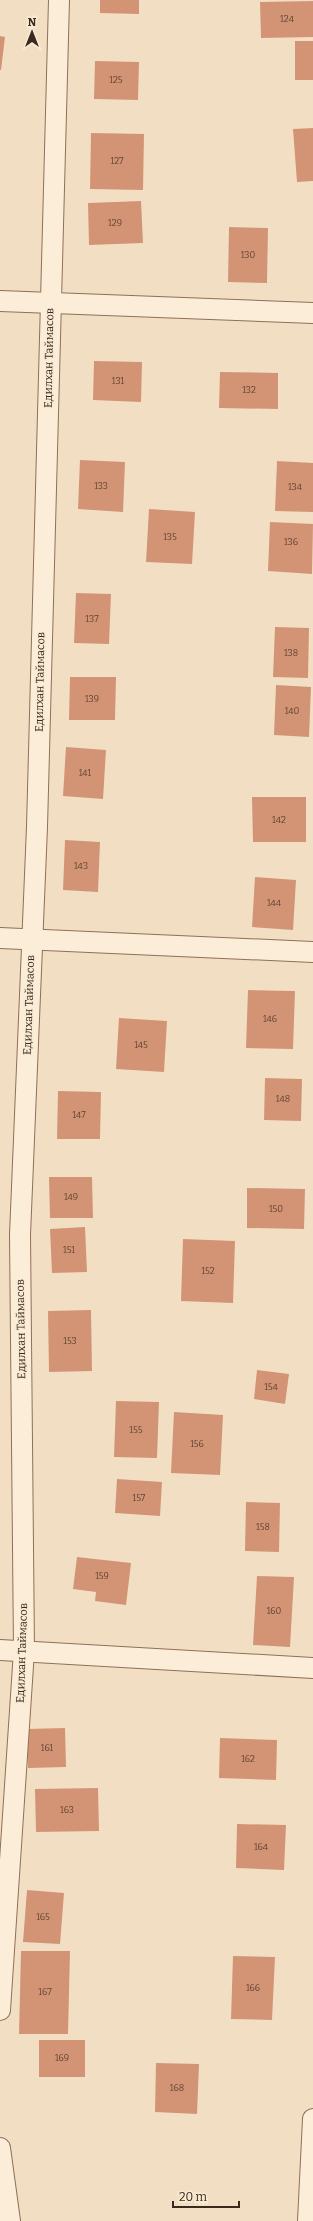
<svg xmlns="http://www.w3.org/2000/svg" width="313" height="2221" font-family="Bitter,serif">
<style>
.building{fill:#d39476}
.lines{fill:none;stroke-linecap:round;stroke-linejoin:round}
.minor-casing{stroke:#8e7058;stroke-width:22}
.minor{stroke:#fbedd7;stroke-width:20}
.labels{text-anchor:middle;dominant-baseline:central;stroke-width:3;stroke-linejoin:round;paint-order:stroke}
.number-label{font-size:9px;fill:#624433}
.street-label{font-size:11px;fill:#3c291d;stroke:#f8ead3}
</style>
<rect width="100%" height="100%" fill="#f2dfc3"/>
<!-- building -->
<g class="building">
<polygon points="100,0 139,0 139,14 100,13"/>
<polygon points="313,1 313,37 261,38 260,2"/>
<polygon points="0,36 5,37 1,70 0,70"/>
<rect x="295" y="41" width="18" height="39"/>
<polygon points="95,61 139,62 138,100 94,99"/>
<polygon points="313,128 313,181 297,182 293,129"/>
<polygon points="91,133 144,134 143,190 90,189"/>
<polygon points="141,201 143,243 89,245 88,203"/>
<polygon points="229,227 268,228 267,283 228,282"/>
<polygon points="94,361 142,362 141,402 93,400"/>
<polygon points="220,372 278,373 278,409 219,408"/>
<polygon points="80,460 125,462 123,512 78,509"/>
<polygon points="277,461 313,463 313,512 275,511"/>
<polygon points="149,509 195,512 192,564 146,562"/>
<polygon points="270,522 313,524 312,574 268,571"/>
<polygon points="76,593 111,594 109,644 74,643"/>
<polygon points="275,627 309,628 308,678 273,677"/>
<polygon points="70,677 116,677 115,720 69,720"/>
<polygon points="276,685 311,687 309,737 274,735"/>
<polygon points="66,747 106,750 103,799 63,796"/>
<polygon points="252,797 306,797 306,842 253,842"/>
<polygon points="65,840 100,842 98,892 63,890"/>
<polygon points="255,877 296,880 293,930 252,927"/>
<polygon points="248,990 295,991 293,1049 246,1048"/>
<polygon points="119,1018 167,1021 164,1072 116,1069"/>
<polygon points="265,1078 302,1079 301,1121 264,1120"/>
<polygon points="58,1091 101,1092 100,1139 57,1139"/>
<polygon points="49,1177 92,1177 93,1218 50,1218"/>
<polygon points="247,1188 305,1189 304,1229 247,1228"/>
<polygon points="85,1227 87,1272 52,1273 50,1229"/>
<polygon points="183,1239 235,1241 233,1303 181,1301"/>
<polygon points="91,1310 92,1371 49,1372 48,1311"/>
<polygon points="257,1370 289,1374 285,1404 254,1399"/>
<polygon points="116,1401 159,1402 157,1458 114,1457"/>
<polygon points="174,1412 223,1415 220,1475 171,1473"/>
<polygon points="117,1479 162,1482 160,1516 115,1513"/>
<polygon points="246,1502 280,1503 279,1552 245,1551"/>
<polygon points="77,1557 131,1563 126,1605 95,1601 96,1592 73,1589"/>
<polygon points="257,1576 294,1577 290,1647 253,1645"/>
<polygon points="65,1728 66,1767 28,1768 27,1729"/>
<polygon points="220,1738 277,1740 276,1780 219,1778"/>
<polygon points="98,1788 99,1831 36,1832 35,1789"/>
<polygon points="237,1824 286,1825 284,1870 236,1868"/>
<polygon points="27,1890 64,1893 60,1944 23,1942"/>
<polygon points="21,1951 70,1951 68,2034 19,2034"/>
<polygon points="233,1956 275,1957 272,2020 231,2019"/>
<rect x="39" y="2040" width="46" height="37"/>
<polygon points="156,2063 199,2064 197,2114 155,2112"/>
</g>
<g class="lines">
<defs>
<g id="minor">
<polyline points="0,301 313,313"/>
<polyline points="0,938 313,952"/>
<polyline points="0,1650 313,1668"/>
<polyline points="0,2010 24,1651 20,1235 37,827 59,0"/>
<polyline points="0,2148 10,2221"/>
<polyline points="308,2221 313,2119"/>
</g>
</defs>
<!-- minor casing -->
<use href="#minor" class="minor-casing"/>
<!-- minor -->
<use href="#minor" class="minor"/>
</g>
<g class="labels">
<!-- number labels -->
<g class="number-label">
<text x="287" y="19">124</text>
<text x="116" y="80">125</text>
<text x="117" y="161">127</text>
<text x="115" y="223">129</text>
<text x="248" y="255">130</text>
<text x="118" y="381">131</text>
<text x="249" y="390">132</text>
<text x="101" y="486">133</text>
<text x="295" y="487">134</text>
<text x="170" y="537">135</text>
<text x="291" y="542">136</text>
<text x="92" y="619">137</text>
<text x="291" y="653">138</text>
<text x="92" y="699">139</text>
<text x="292" y="711">140</text>
<text x="85" y="773">141</text>
<text x="279" y="820">142</text>
<text x="81" y="866">143</text>
<text x="274" y="903">144</text>
<text x="270" y="1019">146</text>
<text x="141" y="1045">145</text>
<text x="283" y="1099">148</text>
<text x="79" y="1115">147</text>
<text x="71" y="1197">149</text>
<text x="276" y="1209">150</text>
<text x="69" y="1250">151</text>
<text x="208" y="1271">152</text>
<text x="70" y="1341">153</text>
<text x="271" y="1387">154</text>
<text x="136" y="1430">155</text>
<text x="197" y="1444">156</text>
<text x="139" y="1498">157</text>
<text x="263" y="1527">158</text>
<text x="102" y="1576">159</text>
<text x="274" y="1611">160</text>
<text x="47" y="1748">161</text>
<text x="248" y="1759">162</text>
<text x="67" y="1810">163</text>
<text x="261" y="1847">164</text>
<text x="43" y="1917">165</text>
<text x="253" y="1988">166</text>
<text x="45" y="1992">167</text>
<text x="62" y="2058">169</text>
<text x="177" y="2088">168</text>
</g>
<!-- street labels -->
<g class="street-label">
<text transform="translate(49 358) rotate(-89)">Едилхан Таймасов</text>
<text transform="translate(40 682) rotate(-89)">Едилхан Таймасов</text>
<text transform="translate(29 1005) rotate(-88)">Едилхан Таймасов</text>
<text transform="translate(21 1329) rotate(-91)">Едилхан Таймасов</text>
<text transform="translate(22 1653) rotate(-88)">Едилхан Таймасов</text>
</g>
</g>
<!-- north arrow -->
<g transform="translate(32 32)" stroke="#f8ead3" stroke-width="3" paint-order="stroke">
<path d="M0-3L7 15L0 10L-7 15Z" fill="#3c291d"/>
<text y="-6" font-size="11" font-weight="bold" text-anchor="middle" fill="#3c291d">N</text>
</g>
<!-- scale -->
<path d="M173 2201v6h66v-6" fill="none" stroke="#3c291d" stroke-width="2"/>
<text x="179" y="2201" font-size="12" fill="#3c291d" stroke="#f8ead3" stroke-width="3" paint-order="stroke">20 m</text>
</svg>
